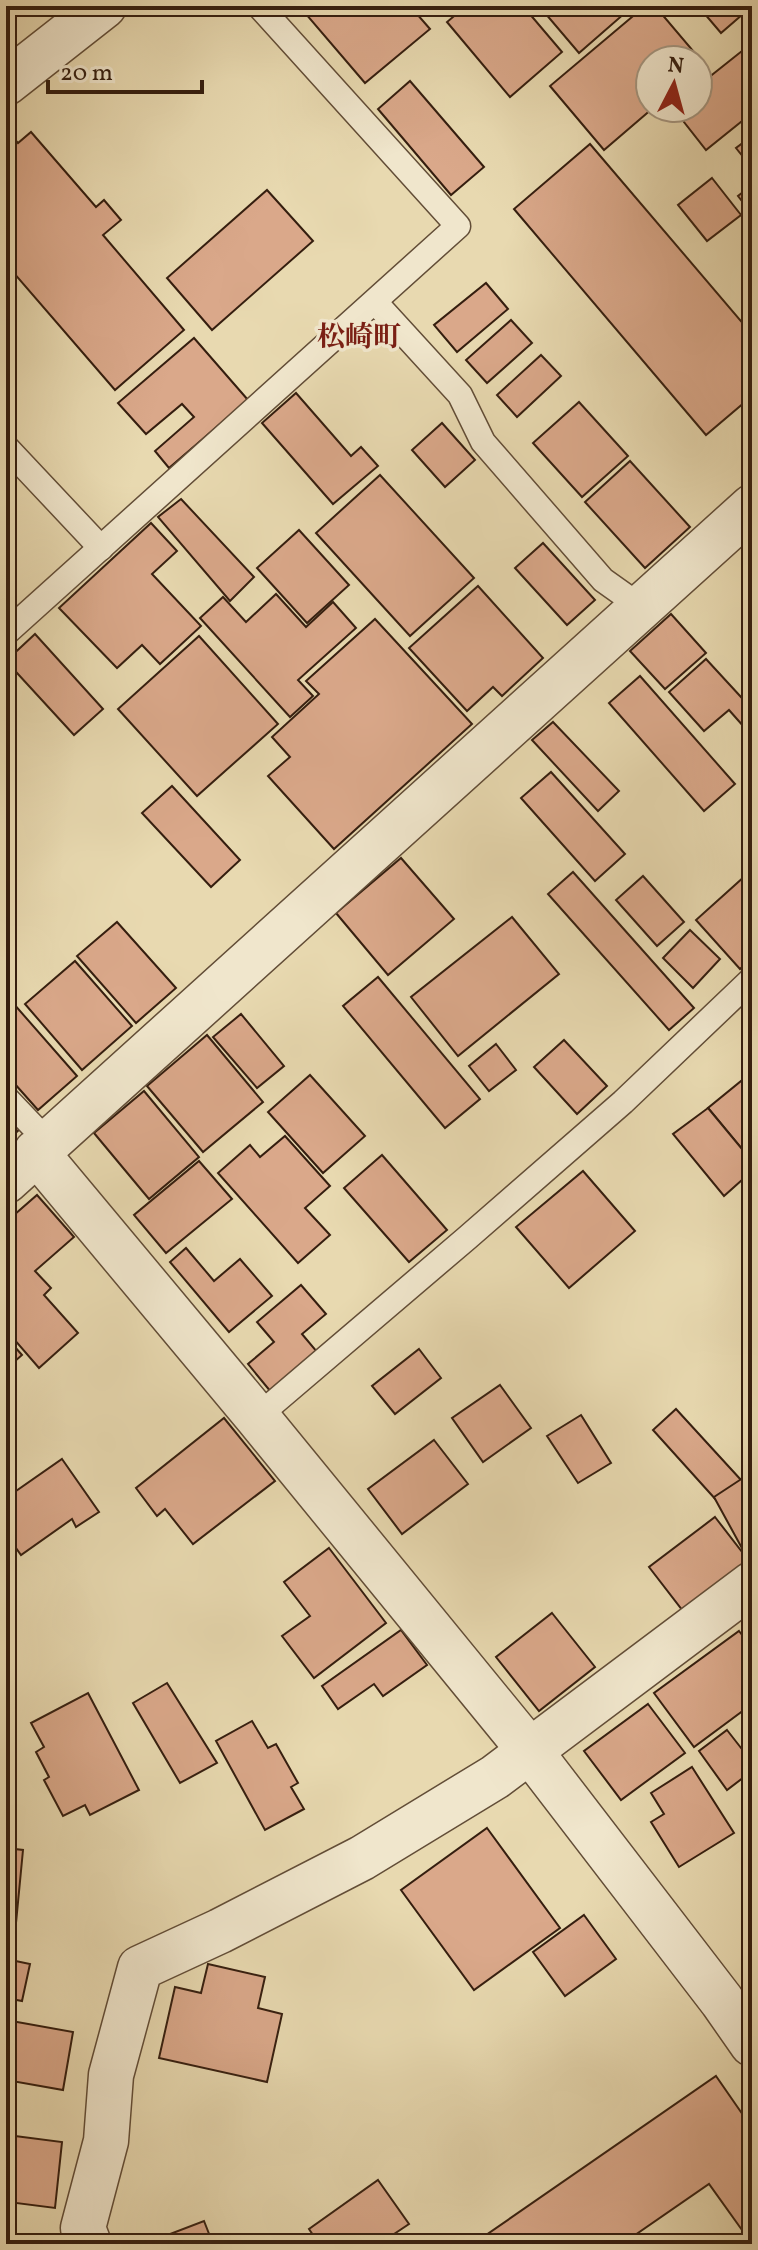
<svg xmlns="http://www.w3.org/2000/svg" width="758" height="2250" font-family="Vollkorn,'Noto Serif JP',serif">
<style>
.building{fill:#daa88a;stroke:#351e0f;stroke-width:2}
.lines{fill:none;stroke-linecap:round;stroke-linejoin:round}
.service-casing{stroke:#624d37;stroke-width:27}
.minor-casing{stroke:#624d37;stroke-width:47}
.service{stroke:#f0e6cc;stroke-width:24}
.minor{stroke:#f0e6cc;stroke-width:44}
.labels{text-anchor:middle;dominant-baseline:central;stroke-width:7;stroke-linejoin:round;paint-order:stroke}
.quarter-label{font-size:28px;font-weight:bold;fill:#7a1f14;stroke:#f0e6cc}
</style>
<rect width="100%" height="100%" fill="#e8d9b0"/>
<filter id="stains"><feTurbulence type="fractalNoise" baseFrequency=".0025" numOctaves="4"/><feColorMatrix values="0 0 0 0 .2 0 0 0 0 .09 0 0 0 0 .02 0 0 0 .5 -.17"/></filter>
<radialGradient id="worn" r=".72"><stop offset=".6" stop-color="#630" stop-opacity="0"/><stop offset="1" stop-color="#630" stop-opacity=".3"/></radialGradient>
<!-- building -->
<g class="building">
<polygon points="314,6 410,6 430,29 365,83 305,13"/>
<polygon points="466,6 523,6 562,52 510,97 447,22"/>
<polygon points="539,6 619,6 625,13 579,53"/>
<polygon points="645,6 655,6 705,65 698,70 698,60 650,60 650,108 653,108 604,150 550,86"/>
<polygon points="698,6 748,6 750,8 721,33"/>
<polygon points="752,43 752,113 706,150 673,108 698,108 698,86"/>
<polygon points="410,81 484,167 451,195 378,109"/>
<polygon points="6,130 18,143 31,132 96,207 104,200 121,220 103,235 184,330 115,390 6,264"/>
<polygon points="752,136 752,168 736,148"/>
<polygon points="590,144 752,334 752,396 706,435 514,209"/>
<polygon points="712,178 741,215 707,241 678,205"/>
<polygon points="752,185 752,214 738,196"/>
<polygon points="267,190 313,241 212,330 167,278"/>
<polygon points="486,283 508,309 457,352 434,325"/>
<polygon points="511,320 532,343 487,383 466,360"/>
<polygon points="194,338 248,400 169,468 155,451 194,417 182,404 146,434 118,403"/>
<polygon points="541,355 561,376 517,417 497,395"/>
<polygon points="296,393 351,456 361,447 378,466 333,504 262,423"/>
<polygon points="579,402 628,456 582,497 533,443"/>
<polygon points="442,423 475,460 445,487 412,450"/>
<polygon points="630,461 690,527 645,568 585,502"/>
<polygon points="380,475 474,578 410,636 316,533"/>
<polygon points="181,499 254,577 230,601 158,517"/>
<polygon points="151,523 177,551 152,574 201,626 160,664 142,645 117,668 59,608"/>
<polygon points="299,530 349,585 307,623 257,568"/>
<polygon points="543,543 595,600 567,625 515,568"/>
<polygon points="478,586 543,658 502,696 493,687 467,711 409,648"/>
<polygon points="276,594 306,627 333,602 356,628 298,680 313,696 290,717 200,618 223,597 246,622"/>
<polygon points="671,614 706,653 665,689 630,651"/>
<polygon points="375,619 472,724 334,849 268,776 290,757 272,737 319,694 306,681"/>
<polygon points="35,634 103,709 74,735 6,661"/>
<polygon points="199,636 278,724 197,796 118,709"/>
<polygon points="706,659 752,709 752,736 729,710 704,731 669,692"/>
<polygon points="640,676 735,784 704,811 609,703"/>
<polygon points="553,722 619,791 598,811 532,740"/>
<polygon points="551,772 625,854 595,881 521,798"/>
<polygon points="172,786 240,860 211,887 142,813"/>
<polygon points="401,858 454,919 388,975 336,913"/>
<polygon points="573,872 694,1008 669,1030 548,894"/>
<polygon points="643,876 684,922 657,946 616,900"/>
<polygon points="745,876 752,884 752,958 740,969 696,920"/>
<polygon points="512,917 559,974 458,1056 411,997"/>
<polygon points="117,922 176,988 136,1023 77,956"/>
<polygon points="690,930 720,959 693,988 663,958"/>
<polygon points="75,961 132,1026 82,1070 25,1004"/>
<polygon points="378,977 480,1099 445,1128 343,1006"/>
<polygon points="6,995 77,1076 38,1110 6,1074"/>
<polygon points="241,1014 284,1066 257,1088 213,1037"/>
<polygon points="207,1035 263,1102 203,1152 147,1086"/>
<polygon points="564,1040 607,1086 577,1114 534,1067"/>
<polygon points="496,1044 516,1070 489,1091 469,1066"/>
<polygon points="310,1075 365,1136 323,1173 268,1112"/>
<polygon points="746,1077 752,1084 752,1161 708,1108"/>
<polygon points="144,1091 199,1157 149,1199 94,1133"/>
<polygon points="708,1108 752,1161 752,1171 724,1196 673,1134"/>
<polygon points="6,1111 22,1127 6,1142"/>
<polygon points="285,1136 330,1186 305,1208 330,1235 298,1263 218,1173 250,1145 260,1157"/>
<polygon points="382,1155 447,1230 409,1262 344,1188"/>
<polygon points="199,1161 232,1199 166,1253 134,1215"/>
<polygon points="583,1171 635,1231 569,1288 516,1227"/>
<polygon points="37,1195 74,1237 35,1271 51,1288 44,1295 78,1333 39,1368 6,1330 6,1222"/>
<polygon points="186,1248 214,1281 240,1259 272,1296 229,1332 170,1262"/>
<polygon points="301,1285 326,1314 302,1334 318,1353 271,1392 248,1364 274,1342 257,1322"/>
<polygon points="6,1337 22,1355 6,1369"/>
<polygon points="419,1349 441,1378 395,1414 372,1386"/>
<polygon points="500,1385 531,1428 483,1462 452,1418"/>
<polygon points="676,1409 752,1492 752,1508 736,1522 653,1430"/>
<polygon points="581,1415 611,1463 578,1483 547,1436"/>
<polygon points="224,1418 275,1481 193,1544 165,1509 157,1516 136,1488"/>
<polygon points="434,1440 468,1484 402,1534 368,1489"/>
<polygon points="62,1459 99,1512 76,1527 72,1519 21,1555 6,1534 6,1498"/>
<polygon points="752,1472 752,1559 749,1561 714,1497"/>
<polygon points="715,1517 749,1561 683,1611 649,1567"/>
<polygon points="329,1548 386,1623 314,1678 282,1636 310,1616 284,1582"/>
<polygon points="552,1613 595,1667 539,1711 496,1657"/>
<polygon points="401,1630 427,1665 383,1696 374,1684 338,1709 322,1686"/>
<polygon points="739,1631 752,1648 752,1704 694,1747 654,1693"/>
<polygon points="167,1683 217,1763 180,1783 133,1703"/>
<polygon points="88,1693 139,1790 90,1815 85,1805 63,1816 44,1780 49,1777 36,1752 44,1747 31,1723"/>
<polygon points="648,1704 685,1753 621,1800 584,1751"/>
<polygon points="252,1721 268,1748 276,1744 298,1783 291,1787 304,1809 265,1830 216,1741"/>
<polygon points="727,1730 752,1762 752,1771 727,1790 699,1751"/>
<polygon points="692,1767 734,1833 679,1867 651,1822 664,1814 651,1793"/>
<polygon points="487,1828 560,1928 474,1990 401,1890"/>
<polygon points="6,1848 23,1850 16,1923 6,1922"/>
<polygon points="584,1915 616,1959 565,1996 533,1952"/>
<polygon points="6,1959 30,1964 22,2001 6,1998"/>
<polygon points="208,1964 265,1977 258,2008 282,2014 267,2082 159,2058 175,1987 201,1993"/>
<polygon points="6,2020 73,2032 63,2090 6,2080"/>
<polygon points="716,2076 752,2128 752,2244 709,2184 622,2244 473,2244"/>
<polygon points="15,2136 62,2142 55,2208 8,2202"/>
<polygon points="378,2180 409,2224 379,2244 319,2244 309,2229"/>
<polygon points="204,2221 213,2244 144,2244"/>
</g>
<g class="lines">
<defs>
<g id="service">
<polyline points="375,302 460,395 483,442 603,580 641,607"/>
<polyline points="6,447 101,548"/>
<polyline points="6,633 458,226 259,6"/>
<polyline points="6,1098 48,1142"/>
<polyline points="257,1417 467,1238 623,1102 752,979"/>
</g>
<g id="minor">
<polyline points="6,83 104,6"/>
<polyline points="36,1152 257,1417 530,1751 722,2001 752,2044"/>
<polyline points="6,1181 752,507"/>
<polyline points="89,2244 83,2228 106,2141 111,2075 140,1968 220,1931 362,1858 495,1777 752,1584"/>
</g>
</defs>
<!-- service casing -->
<use href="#service" class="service-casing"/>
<!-- minor casing -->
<use href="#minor" class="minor-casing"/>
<!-- service -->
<use href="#service" class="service"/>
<!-- minor -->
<use href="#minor" class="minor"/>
</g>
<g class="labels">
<!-- quarter labels -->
<g class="quarter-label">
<text x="359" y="338">松崎町</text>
</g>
</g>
<!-- margin -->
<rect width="758" height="2250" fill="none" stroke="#e8d9b0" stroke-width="32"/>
<rect x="8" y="8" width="742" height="2234" fill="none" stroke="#351e0f" stroke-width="4"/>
<rect x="16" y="16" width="726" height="2218" fill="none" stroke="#351e0f" stroke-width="2"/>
<!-- north arrow -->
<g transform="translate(674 84) rotate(6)"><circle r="38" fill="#f0e6cc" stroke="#a59680" stroke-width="2"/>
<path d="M0-6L14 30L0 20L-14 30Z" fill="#8f2418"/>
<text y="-12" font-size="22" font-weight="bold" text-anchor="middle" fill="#351e0f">N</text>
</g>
<!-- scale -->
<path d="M48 80v12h154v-12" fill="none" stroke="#351e0f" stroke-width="4"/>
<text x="60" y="80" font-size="24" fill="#351e0f" stroke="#f0e6cc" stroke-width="6" paint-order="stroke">20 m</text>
<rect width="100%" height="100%" filter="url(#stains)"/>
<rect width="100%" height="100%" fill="url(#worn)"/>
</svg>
